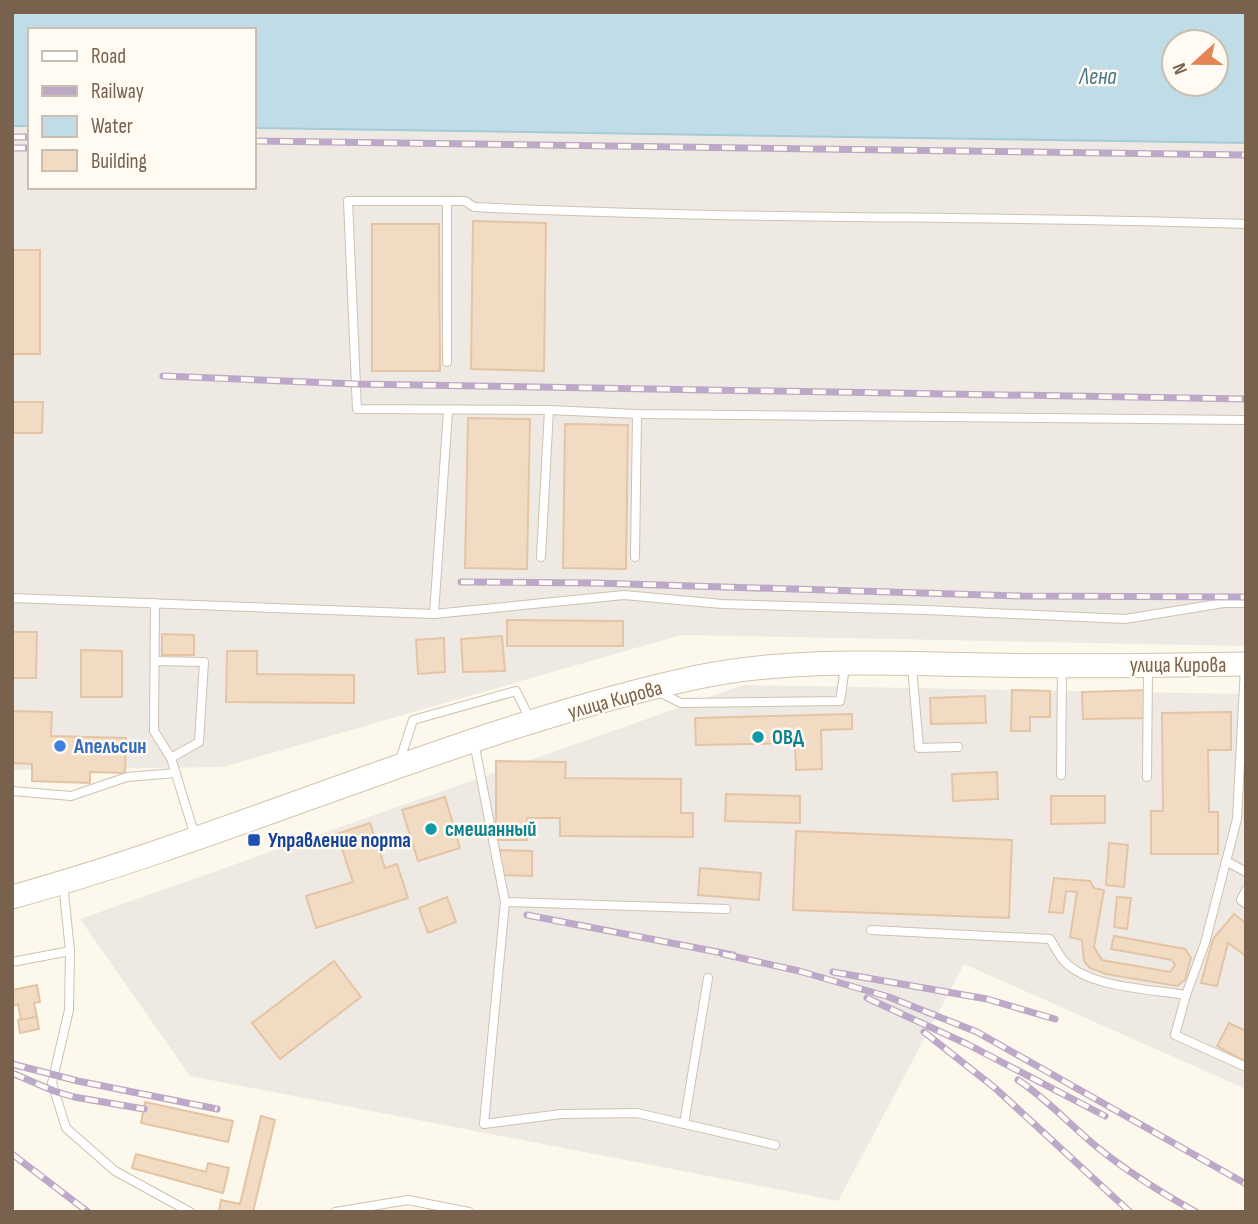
<svg xmlns="http://www.w3.org/2000/svg" width="1258" height="1224" font-family="'Sofia Sans Condensed',sans-serif">
<style>
.industrial{fill:#eeeae3}
.water{fill:#bfdce7;stroke:#a5cad8;stroke-width:2;fill-rule:evenodd}
.building{fill:#f1dbc3;stroke:#e4c4a4;stroke-width:2}
.lines{fill:none;stroke-linecap:round;stroke-linejoin:round}
.lane-casing{stroke:#cfc1b0;stroke-width:10}
.secondary-casing{stroke:#d2c2ae;stroke-width:25}
.lane{stroke:#fff;stroke-width:8}
.secondary{stroke:#fff;stroke-width:23}
.rail-casing{stroke:#bda8c8;stroke-width:7}
.rail{stroke:#fffbf2;stroke-width:4.5;stroke-dasharray:13;stroke-linecap:butt}
.culture-dot{fill:#0f9aa8;stroke:#fffbf2;stroke-width:2.5}
.shop-dot{fill:#3f7fe0;stroke:#fffbf2;stroke-width:2.5}
.transit-dot{fill:#1a4fb4;stroke:#fffbf2;stroke-width:2.5}
.labels{text-anchor:middle;dominant-baseline:central;stroke-width:5;stroke-linejoin:round;paint-order:stroke}
.street-label{font-size:21px;fill:#78624e;stroke:#fffbf2}
.culture-label{font-size:21px;font-weight:bold;fill:#0d838f;stroke:#fffbf2;text-anchor:start}
.shop-label{font-size:21px;font-weight:bold;fill:#366cbe;stroke:#fffbf2;text-anchor:start}
.transit-label{font-size:21px;font-weight:bold;fill:#164399;stroke:#fffbf2;text-anchor:start}
.water-label{font-size:23px;font-style:italic;fill:#47778b;stroke:#fffbf2}
</style>
<rect width="100%" height="100%" fill="#fcf8eb"/>
<!-- industrial -->
<g class="industrial">
<polygon points="12,126 30,126 30,187 254,187 254,128 1246,143 1246,646 681,635 223,767 12,770"/>
<polygon points="743,685 1246,694 1246,1089 964,964 838,1201 190,1076 80,919"/>
</g>
<!-- water -->
<path class="water" d="M 12,12 L 1246,12 L 1246,143 L 254,128 L 254,30 L 30,30 L 30,126 L 12,126 ZM 1174,42 L 1216,42 L 1216,84 L 1174,84 Z"/>
<!-- building -->
<g class="building">
<polygon points="473,221 546,223 544,371 471,369"/>
<polygon points="372,224 439,224 440,371 372,371"/>
<rect x="12" y="250" width="28" height="104"/>
<polygon points="12,402 43,402 42,433 12,433"/>
<polygon points="468,418 530,419 527,569 465,568"/>
<polygon points="565,424 628,425 626,569 563,568"/>
<polygon points="507,620 623,621 623,646 507,646"/>
<polygon points="12,632 37,632 36,678 12,678"/>
<polygon points="162,634 194,635 194,655 162,655"/>
<polygon points="502,636 505,671 463,672 461,639"/>
<polygon points="444,638 445,672 418,674 416,640"/>
<polygon points="81,650 122,651 122,697 81,697"/>
<polygon points="227,651 257,651 257,674 354,675 354,703 226,702"/>
<polygon points="1012,690 1050,691 1050,717 1030,717 1030,731 1011,731"/>
<polygon points="1150,690 1151,718 1083,719 1082,692"/>
<polygon points="985,696 986,723 931,724 930,698"/>
<polygon points="12,711 52,712 51,736 126,738 125,773 90,772 90,783 32,781 32,764 12,763"/>
<polygon points="1231,712 1231,750 1208,750 1209,812 1218,812 1218,854 1151,854 1151,811 1163,811 1162,713"/>
<polygon points="852,714 852,729 821,730 822,769 796,770 795,743 696,745 695,718"/>
<polygon points="496,761 566,762 565,778 681,779 681,813 693,813 693,837 560,836 560,818 527,818 527,840 496,840"/>
<polygon points="997,772 998,799 953,801 952,774"/>
<polygon points="726,794 800,796 800,823 725,821"/>
<polygon points="1051,796 1105,796 1105,823 1051,824"/>
<polygon points="445,797 460,848 418,861 402,810"/>
<polygon points="370,823 385,868 397,864 408,898 316,928 306,896 353,882 337,834"/>
<polygon points="796,831 1012,840 1009,918 793,910"/>
<polygon points="1109,843 1128,845 1124,887 1106,885"/>
<polygon points="500,850 532,851 532,876 499,875"/>
<polygon points="700,868 761,873 759,900 698,895"/>
<polygon points="1054,878 1090,881 1094,888 1104,890 1094,947 1102,960 1170,972 1175,965 1172,960 1111,949 1114,936 1185,949 1191,958 1185,980 1177,986 1106,974 1090,968 1084,961 1082,940 1070,937 1077,892 1066,891 1063,913 1049,912"/>
<polygon points="447,897 456,922 428,933 419,908"/>
<polygon points="1117,897 1131,898 1127,929 1114,927"/>
<polygon points="1234,914 1246,923 1246,956 1228,943 1217,986 1201,983 1213,939"/>
<polygon points="334,961 361,997 280,1059 252,1023"/>
<polygon points="37,985 40,1002 34,1003 37,1017 21,1020 18,1004 12,1006 12,990"/>
<polygon points="37,1017 39,1029 20,1033 18,1020"/>
<polygon points="1229,1023 1246,1031 1246,1062 1217,1046"/>
<polygon points="145,1102 233,1121 228,1142 141,1123"/>
<polygon points="261,1116 275,1120 253,1212 219,1212 221,1200 240,1204"/>
<polygon points="136,1154 206,1172 208,1163 229,1168 223,1193 132,1168"/>
</g>
<g class="lines">
<defs>
<g id="lane">
<path d="M 1246,224 C 988,215 731,220 474,207 L 465,201 L 348,201 L 357,409 L 549,410 L 637,414 L 1246,420"/>
<polyline points="447,362 447,201"/>
<polyline points="541,557 549,410"/>
<polyline points="635,557 637,414"/>
<polyline points="12,598 434,614 448,411"/>
<polyline points="155,603 154,731 171,758 195,836"/>
<polyline points="434,614 624,595 722,604 926,610 1125,619 1224,603 1246,603"/>
<polyline points="155,661 204,662 199,742 171,758"/>
<polyline points="912,667 919,748 958,747"/>
<polyline points="659,692 681,703 840,701 845,667"/>
<polyline points="474,742 505,902 726,909"/>
<polyline points="399,763 413,720 516,691 531,721"/>
<polyline points="1061,775 1062,669"/>
<polyline points="1147,777 1148,668"/>
<polyline points="12,791 71,796 127,777 176,773"/>
<polyline points="1226,861 1246,872"/>
<polyline points="63,883 70,951 69,1010 52,1083 66,1128 115,1171 190,1212"/>
<polyline points="1246,890 1241,900 1246,904"/>
<polyline points="505,902 484,1124 561,1114 637,1113 775,1145"/>
<path d="M 871,930 L 1050,939 C 1055,947 1059,956 1065,962 C 1090,988 1152,989 1186,995 L 1205,943 L 1237,819 L 1245,667"/>
<polyline points="12,962 70,951"/>
<polyline points="1186,995 1175,1035 1246,1067"/>
<polyline points="684,1124 708,978"/>
<polyline points="335,1212 408,1200 469,1212"/>
</g>
<path id="secondary" d="M 12,897 C 243,833 464,728 698,677 C 794,657 893,664 991,665 C 1076,667 1161,665 1246,664"/>
</defs>
<!-- lane casing -->
<use href="#lane" class="lane-casing"/>
<!-- secondary casing -->
<use href="#secondary" class="secondary-casing"/>
<!-- lane -->
<use href="#lane" class="lane"/>
<!-- secondary -->
<use href="#secondary" class="secondary"/>
<defs>
<g id="rail">
<polyline points="12,137 30,137"/>
<polyline points="254,141 1246,155"/>
<polyline points="12,148 30,148"/>
<polyline points="163,376 356,384 1246,399"/>
<polyline points="461,582 595,583 1022,596 1246,597"/>
<polyline points="527,915 733,955"/>
<polyline points="723,954 799,971 889,997 977,1032 1246,1184"/>
<polyline points="833,972 987,999 1055,1019"/>
<polyline points="867,998 967,1044 1105,1116"/>
<polyline points="924,1032 995,1088 1130,1212"/>
<polyline points="12,1064 78,1081 217,1109"/>
<polyline points="12,1073 54,1091 74,1097 144,1109"/>
<path d="M 1018,1080 C 1047,1099 1070,1125 1097,1147 C 1129,1173 1160,1192 1196,1212"/>
<polyline points="12,1154 88,1212"/>
</g>
</defs>
<!-- rail casing -->
<use href="#rail" class="rail-casing"/>
<!-- rail -->
<use href="#rail" class="rail"/>
</g>
<!-- markers -->
<g class="culture-dot">
<circle cx="758" cy="737" r="7"/>
<circle cx="431" cy="829" r="7"/>
</g>
<circle class="shop-dot" cx="60" cy="746" r="7"/>
<rect class="transit-dot" x="247" y="833" width="14" height="14" rx="3.5"/>
<g class="labels">
<!-- street labels -->
<g class="street-label">
<text x="1178" y="665">улица Кирова</text>
<text transform="translate(615 700) rotate(-15)">улица Кирова</text>
</g>
<!-- culture labels -->
<g class="culture-label">
<text x="772" y="737">ОВД</text>
<text x="445" y="829">смешанный</text>
</g>
<!-- shop labels -->
<g class="shop-label">
<text x="74" y="746">Апельсин</text>
</g>
<!-- transit labels -->
<g class="transit-label">
<text x="268" y="840">Управление порта</text>
</g>
<!-- water labels -->
<g class="water-label">
<text x="1098" y="77">Лена</text>
</g>
</g>
<!-- border -->
<rect width="1258" height="1224" fill="none" stroke="#78624e" stroke-width="28"/>
<!-- legend -->
<rect x="28" y="28" width="228" height="161" fill="#fffbf2" stroke="#c9beb0" stroke-width="2"/>
<rect x="42" y="51" width="35" height="10" fill="#ffffff" stroke="#c9beb0" stroke-width="2"/>
<text x="91" y="63" font-size="21" fill="#78624e">Road</text>
<rect x="42" y="86" width="35" height="10" fill="#bda8c8" stroke="#c9beb0" stroke-width="2"/>
<text x="91" y="98" font-size="21" fill="#78624e">Railway</text>
<rect x="42" y="116" width="35" height="21" fill="#bfdce7" stroke="#c9beb0" stroke-width="2"/>
<text x="91" y="133" font-size="21" fill="#78624e">Water</text>
<rect x="42" y="150" width="35" height="21" fill="#f1dbc3" stroke="#c9beb0" stroke-width="2"/>
<text x="91" y="168" font-size="21" fill="#78624e">Building</text>
<!-- north arrow -->
<g transform="translate(1195 63) rotate(249)"><circle r="33" fill="#fffbf2" stroke="#c9beb0" stroke-width="2"/>
<path d="M0-5L12 26L0 18L-12 26Z" fill="#e38554"/>
<text y="-10" font-size="19" font-weight="bold" text-anchor="middle" fill="#78624e">N</text>
</g>
</svg>
